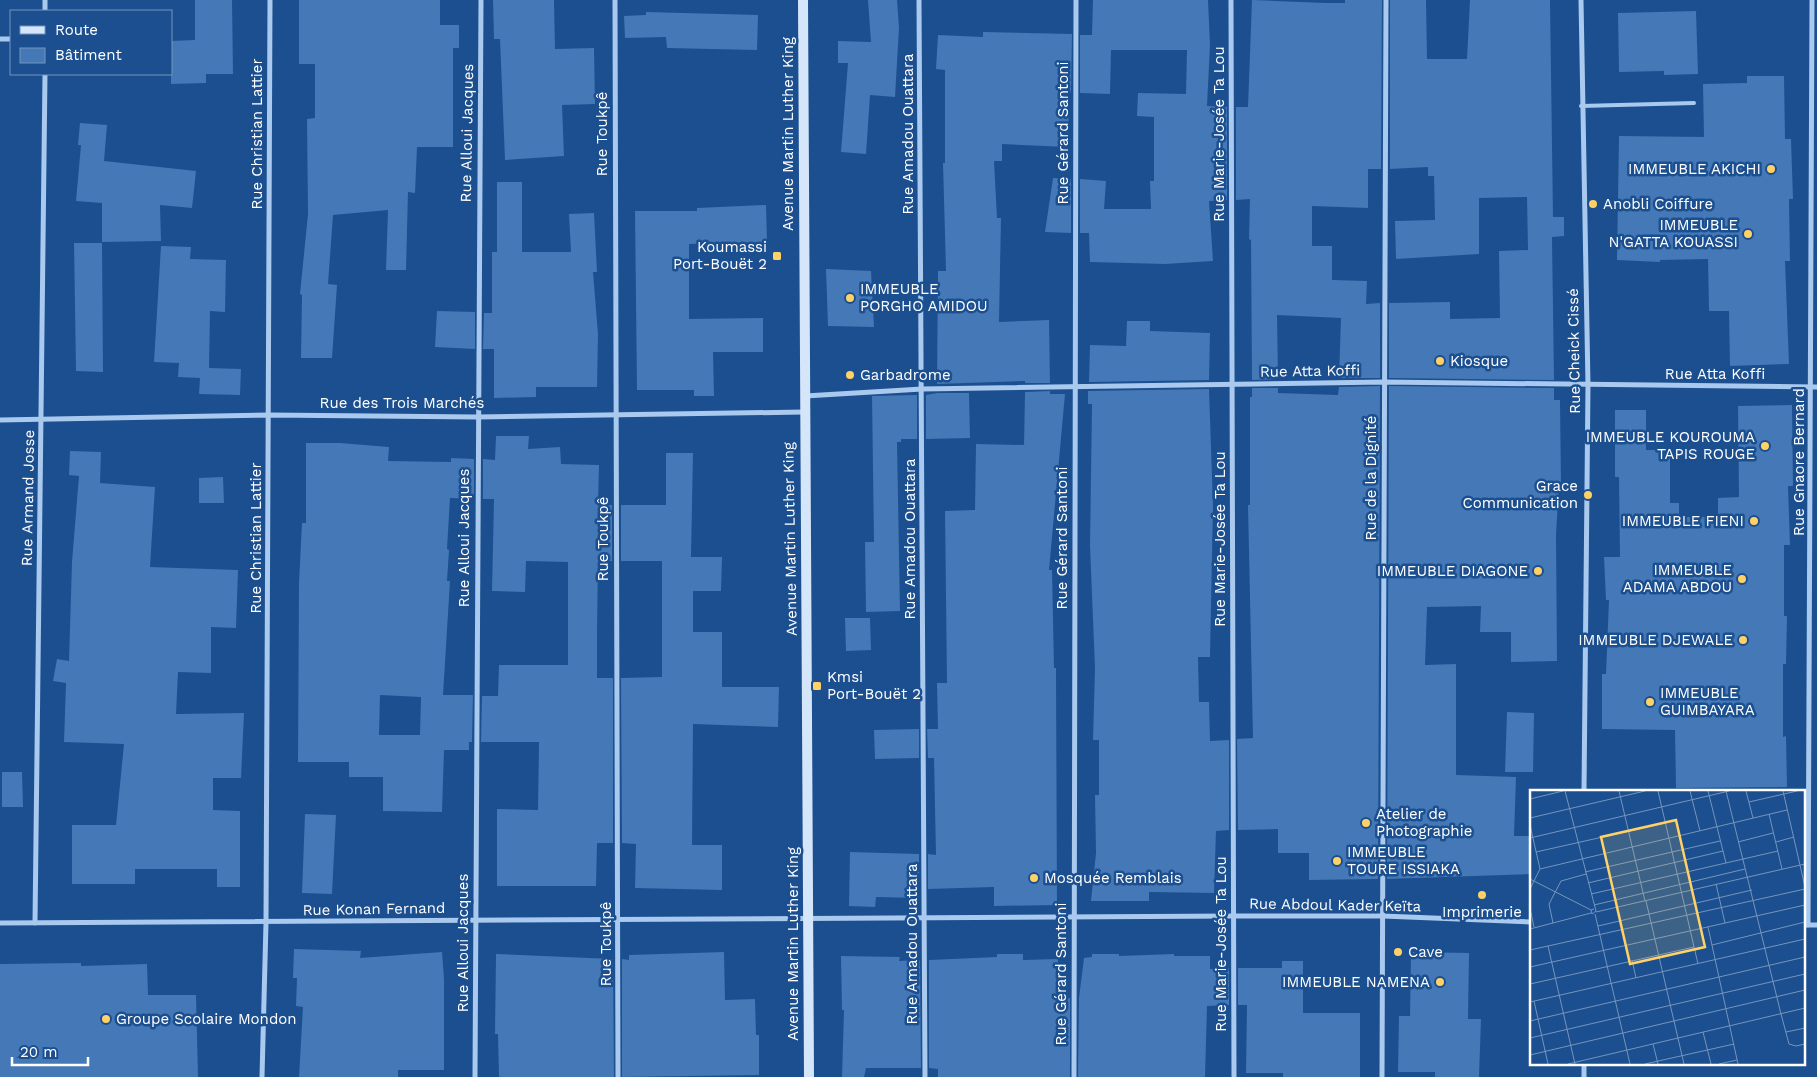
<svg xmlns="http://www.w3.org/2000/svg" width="1817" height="1077" font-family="'Work Sans',sans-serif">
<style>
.building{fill:#4478b7;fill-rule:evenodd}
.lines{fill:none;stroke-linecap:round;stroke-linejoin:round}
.lane{stroke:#a9c9ee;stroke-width:4}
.street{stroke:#a9c9ee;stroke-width:5}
.secondary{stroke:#d6e6fa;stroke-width:10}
.poi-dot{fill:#ffd166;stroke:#1b4f8f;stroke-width:2}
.labels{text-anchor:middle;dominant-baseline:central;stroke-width:5;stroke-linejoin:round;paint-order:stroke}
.street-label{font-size:15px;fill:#fff;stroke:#1b4f8f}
.poi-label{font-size:15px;fill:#fff;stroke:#1b4f8f;text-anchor:start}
.inset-road{fill:none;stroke:#7695bc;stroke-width:1}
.view{fill:#ffd166;fill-opacity:0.15;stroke:#ffd166;stroke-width:2.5}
.inset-edge{fill:none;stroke:#fff;stroke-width:2.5}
</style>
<rect width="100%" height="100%" fill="#1b4f8f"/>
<!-- building -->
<g class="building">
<polygon points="195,0 232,0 233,74 206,74 206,83 171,84 171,41 195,40"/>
<polygon points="299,0 440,0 440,25 459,25 459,48 453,48 453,147 417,147 415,193 408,192 406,270 386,270 388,210 333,215 328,284 337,285 332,358 301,358 302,295 300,294 308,214 307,119 315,118 315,64 299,64"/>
<polygon points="493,0 554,0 555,49 594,48 595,104 562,105 564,156 505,160 500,39 494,39"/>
<polygon points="868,0 897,0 899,28 895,97 870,95 866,154 841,152 848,63 838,63 838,41 871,42"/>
<polygon points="1093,0 1208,0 1210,45 1207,106 1227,107 1227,200 1209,201 1213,261 1165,264 1090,262 1089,233 1080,233 1080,179 1106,181 1104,209 1151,209 1150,181 1154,181 1154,117 1137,116 1138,93 1186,94 1187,50 1111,50 1110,94 1080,93 1080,35 1092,35"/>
<polygon points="1252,0 1325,3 1345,3 1345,0 1382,0 1381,169 1368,169 1368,208 1312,206 1312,246 1332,246 1332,280 1367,281 1366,304 1380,303 1380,378 1339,378 1341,318 1277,315 1278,379 1252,380 1251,240 1249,239 1250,199 1236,200 1236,107 1248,107"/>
<polygon points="1390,0 1426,0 1427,59 1467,59 1470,0 1550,0 1553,217 1564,217 1564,236 1552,237 1554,380 1389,378 1389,303 1450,302 1450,319 1500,318 1499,251 1528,250 1527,197 1479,198 1479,254 1396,259 1395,221 1435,220 1434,176 1428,176 1428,167 1390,169"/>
<polygon points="1696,11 1698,74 1664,75 1664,71 1619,72 1618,13"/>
<polygon points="646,12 758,15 757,50 667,48 666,37 625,38 624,16 646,15"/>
<polygon points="983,32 1072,34 1071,93 1069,93 1068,147 1002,144 1002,161 994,161 997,218 1001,218 999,322 1049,320 1050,383 1025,383 1025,381 937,384 938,271 946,271 943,163 945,163 945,70 936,69 938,35 983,37"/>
<polygon points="1747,76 1784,76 1785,139 1791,139 1793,199 1789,199 1790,261 1785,261 1789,364 1730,366 1729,311 1709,311 1708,259 1660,260 1660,262 1617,260 1619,136 1704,137 1703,84 1747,83"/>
<polygon points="80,123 107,125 104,161 196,171 192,208 160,205 161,241 102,242 102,203 76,201 81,145 78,145"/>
<polygon points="1053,178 1071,179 1071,233 1045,232"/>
<polygon points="497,182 522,182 522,252 571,252 569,214 594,213 597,272 593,272 598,334 597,387 536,387 536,397 494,398 494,349 483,349 484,313 492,313 492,252 497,252"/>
<polygon points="766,205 767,242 689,244 689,319 763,318 763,352 713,352 714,396 694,396 694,390 637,390 635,211 697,211 697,208"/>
<polygon points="74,243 102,243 103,372 76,371"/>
<polygon points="161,246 191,247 190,259 226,260 225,312 210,311 209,368 241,369 240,395 199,394 200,378 178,377 179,363 154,362"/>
<polygon points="826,269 871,271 874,327 828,326"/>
<polygon points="437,311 475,312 475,349 435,347"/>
<polygon points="1127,321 1150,321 1150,331 1210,333 1209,380 1089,382 1090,345 1126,346"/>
<polygon points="1380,386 1378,879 1309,880 1309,853 1278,853 1278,829 1238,830 1237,739 1253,738 1248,505 1250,505 1250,397 1252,397 1252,388 1278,388 1278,393 1338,395 1339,387"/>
<polygon points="1389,386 1554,388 1554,400 1560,400 1561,485 1559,485 1556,534 1557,661 1511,662 1511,632 1480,632 1481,606 1427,607 1425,665 1456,664 1456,775 1516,777 1514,836 1531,836 1531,874 1387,879"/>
<polygon points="1209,389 1213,506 1210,657 1198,657 1199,702 1209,702 1210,741 1229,740 1229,830 1216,831 1214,893 1149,892 1149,901 1091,901 1096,853 1095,795 1099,795 1099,740 1093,740 1095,668 1090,546 1092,404 1088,404 1088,391"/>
<polygon points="1050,391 1050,394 1065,394 1049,570 1052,570 1054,668 1056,668 1057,905 994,906 994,887 928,889 928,854 936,855 934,758 928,758 927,729 938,729 937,683 947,683 945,511 975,510 976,444 1024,445 1025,392"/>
<polygon points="937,393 969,393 970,438 926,439 926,395"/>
<polygon points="917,395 917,439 901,439 901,442 897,442 900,611 866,612 865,542 874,542 872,396"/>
<polygon points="1792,405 1793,486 1788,486 1790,545 1784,545 1784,616 1787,616 1786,664 1783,664 1783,737 1786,736 1787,787 1676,788 1675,730 1602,729 1602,674 1606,674 1609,600 1606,600 1604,557 1620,557 1619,477 1615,477 1615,410 1646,410 1646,450 1670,450 1670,503 1679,503 1679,517 1718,517 1718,498 1739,497 1738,406"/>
<polygon points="496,436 529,436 528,449 560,447 561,464 599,465 598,505 612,505 612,561 598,561 597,630 597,678 613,678 613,843 597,843 596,886 497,886 497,809 538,810 539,742 481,742 482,696 498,696 499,665 568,665 568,562 526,561 525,592 492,591 494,499 483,499 483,459 495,460"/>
<path d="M 306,443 L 340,443 L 389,447 L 388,461 L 451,462 L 451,458 L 474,459 L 474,499 L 450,498 L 447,549 L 449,550 L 447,581 L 450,581 L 443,695 L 473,695 L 472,742 L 469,742 L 469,750 L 444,750 L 442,812 L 383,811 L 383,777 L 349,777 L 349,762 L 298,762 L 299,583 L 302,523 L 306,523 ZM 380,695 L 421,697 L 420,735 L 379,735 Z"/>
<polygon points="70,451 101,452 100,483 155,487 150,567 238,570 236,628 211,627 211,673 178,672 176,714 244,713 241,778 213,778 213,810 240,811 240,887 217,887 217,869 135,869 135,884 72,884 72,825 116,825 124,744 64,742 66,683 53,681 57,659 69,661 72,562 79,476 69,475"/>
<polygon points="666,453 693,453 691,557 722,557 721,591 693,591 693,632 722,632 722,687 779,687 778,727 693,724 692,845 722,845 722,890 635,888 636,844 622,843 621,678 662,677 662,561 621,561 621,505 666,505"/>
<polygon points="223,477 224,503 199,503 199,478"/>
<polygon points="845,618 870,618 871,650 846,651"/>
<polygon points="1507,712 1534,713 1533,772 1505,772"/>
<polygon points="919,729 919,758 875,759 874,730"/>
<polygon points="2,772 22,772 23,807 2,807"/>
<polygon points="305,814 336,815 332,894 302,893"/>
<polygon points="850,852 919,854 919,898 876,897 875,907 849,906"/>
<polygon points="294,949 361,951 360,958 442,952 444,979 444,1070 398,1070 398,1077 299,1077 303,1007 296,1006 297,978 293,978"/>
<polygon points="724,952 725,1000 755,999 756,1035 759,1035 759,1075 622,1077 622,959 629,960 629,955"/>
<polygon points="1411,952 1469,953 1468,1019 1481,1019 1479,1077 1435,1077 1435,1072 1398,1072 1399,1016 1410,1016"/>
<polygon points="496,954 613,959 614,1077 499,1077 498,1034 495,1034"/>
<polygon points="997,954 1023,954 1023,960 1058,959 1058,997 1070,998 1070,1077 938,1077 938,1069 929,1068 929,960 997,957"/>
<polygon points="1092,954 1119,954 1119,956 1174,954 1174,956 1210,956 1210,969 1229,968 1229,1005 1207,1006 1205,1077 1078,1077 1079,998 1084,958 1092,957"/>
<polygon points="841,956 900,957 899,961 920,960 921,1068 866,1068 864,1077 842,1077 844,1010 842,1010"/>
<polygon points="1282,961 1303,961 1303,1013 1360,1013 1360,1077 1283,1077 1283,1073 1246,1073 1247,1005 1238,1005 1238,968 1282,968"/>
<polygon points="81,963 81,966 147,964 148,995 196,995 198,1077 0,1077 0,964"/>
</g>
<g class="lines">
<!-- lane -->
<polyline class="lane" points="1581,106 1694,103"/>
<!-- street -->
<g class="street">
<polyline points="615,0 618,1077"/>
<polyline points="919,0 925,1077"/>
<polyline points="1231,0 1234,1077"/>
<polyline points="1581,0 1588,385 1584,791"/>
<polyline points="45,11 45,0"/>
<polyline points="0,39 11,39"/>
<polyline points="805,396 922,389 1384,382 1817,387"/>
<polyline points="0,420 269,415 477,417 803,412"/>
<polyline points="0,923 1234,916 1383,916 1531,922"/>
<polyline points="35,923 45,74"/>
<polyline points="1803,925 1817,925"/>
<polyline points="1808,925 1812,0"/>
<polyline points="1584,1063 1584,1077"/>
<polyline points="262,1077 266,923 270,0"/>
<polyline points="475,1077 481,0"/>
<polyline points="1074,1077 1076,0"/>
<polyline points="1382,1077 1386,0"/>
</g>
<!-- secondary -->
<polyline class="secondary" points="803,0 809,1077"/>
</g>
<!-- markers -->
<g class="poi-dot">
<circle cx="1771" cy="169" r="5"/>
<circle cx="1593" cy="204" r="5"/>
<circle cx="1748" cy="234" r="5"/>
<rect x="772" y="251" width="10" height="10" rx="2.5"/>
<circle cx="850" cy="298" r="5"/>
<circle cx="1440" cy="361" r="5"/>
<circle cx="850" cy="375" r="5"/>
<circle cx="1765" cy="446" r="5"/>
<circle cx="1588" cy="495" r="5"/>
<circle cx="1754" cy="521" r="5"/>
<circle cx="1538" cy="571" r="5"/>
<circle cx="1742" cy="579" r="5"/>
<circle cx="1743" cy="640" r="5"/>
<rect x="812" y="681" width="10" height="10" rx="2.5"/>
<circle cx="1650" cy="702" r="5"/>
<circle cx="1366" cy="823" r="5"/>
<circle cx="1337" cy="861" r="5"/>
<circle cx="1034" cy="878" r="5"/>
<circle cx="1482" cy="895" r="5"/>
<circle cx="1398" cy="952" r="5"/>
<circle cx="1440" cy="982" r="5"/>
<circle cx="106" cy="1019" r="5"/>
</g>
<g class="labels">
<!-- street labels -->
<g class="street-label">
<text transform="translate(467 133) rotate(-89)">Rue Alloui Jacques</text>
<text transform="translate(1063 133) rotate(-90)">Rue Gérard Santoni</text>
<text transform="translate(257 134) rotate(-90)">Rue Christian Lattier</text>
<text transform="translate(602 134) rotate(-90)">Rue Toukpê</text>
<text transform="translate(788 134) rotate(-90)">Avenue Martin Luther King</text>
<text transform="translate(908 134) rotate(-90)">Rue Amadou Ouattara</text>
<text transform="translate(1219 134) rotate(-90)">Rue Marie-Josée Ta Lou</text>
<text transform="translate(1574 351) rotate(-91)">Rue Cheick Cissé</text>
<text transform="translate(1310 371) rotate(-1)">Rue Atta Koffi</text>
<text x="1715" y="374">Rue Atta Koffi</text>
<text x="402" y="403">Rue des Trois Marchés</text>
<text transform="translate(1799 462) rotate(-90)">Rue Gnaore Bernard</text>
<text transform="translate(1371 478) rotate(-90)">Rue de la Dignité</text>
<text transform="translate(28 498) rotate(-89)">Rue Armand Josse</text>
<text transform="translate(256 538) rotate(-90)">Rue Christian Lattier</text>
<text transform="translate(464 538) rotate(-90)">Rue Alloui Jacques</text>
<text transform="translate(1062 538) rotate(-90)">Rue Gérard Santoni</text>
<text transform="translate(603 539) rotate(-90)">Rue Toukpê</text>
<text transform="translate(790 539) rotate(-91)">Avenue Martin Luther King</text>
<text transform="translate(910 539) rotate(-90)">Rue Amadou Ouattara</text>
<text transform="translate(1220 539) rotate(-90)">Rue Marie-Josée Ta Lou</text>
<text transform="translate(1335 905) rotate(1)">Rue Abdoul Kader Keïta</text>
<text transform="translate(374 909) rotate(-1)">Rue Konan Fernand</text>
<text transform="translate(463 943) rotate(-90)">Rue Alloui Jacques</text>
<text transform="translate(606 944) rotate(-90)">Rue Toukpê</text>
<text transform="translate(793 944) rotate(-90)">Avenue Martin Luther King</text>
<text transform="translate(912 944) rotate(-90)">Rue Amadou Ouattara</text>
<text transform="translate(1221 944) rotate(-90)">Rue Marie-Josée Ta Lou</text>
<text transform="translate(1061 974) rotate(-90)">Rue Gérard Santoni</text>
</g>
<!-- poi labels -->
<g class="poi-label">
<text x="1761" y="169" text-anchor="end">IMMEUBLE AKICHI</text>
<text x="1603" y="204">Anobli Coiffure</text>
<text x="1738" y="225" text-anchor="end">IMMEUBLE<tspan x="1738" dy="17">N'GATTA KOUASSI</tspan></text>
<text x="767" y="247" text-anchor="end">Koumassi<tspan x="767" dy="17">Port-Bouët 2</tspan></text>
<text x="860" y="289">IMMEUBLE<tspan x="860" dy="17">PORGHO AMIDOU</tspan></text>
<text x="1450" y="361">Kiosque</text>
<text x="860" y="375">Garbadrome</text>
<text x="1755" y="437" text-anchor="end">IMMEUBLE KOUROUMA<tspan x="1755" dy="17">TAPIS ROUGE</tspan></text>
<text x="1578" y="486" text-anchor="end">Grace<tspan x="1578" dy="17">Communication</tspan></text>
<text x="1744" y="521" text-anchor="end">IMMEUBLE FIENI</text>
<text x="1732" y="570" text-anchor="end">IMMEUBLE<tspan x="1732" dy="17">ADAMA ABDOU</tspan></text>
<text x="1528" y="571" text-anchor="end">IMMEUBLE DIAGONE</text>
<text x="1733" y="640" text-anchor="end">IMMEUBLE DJEWALE</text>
<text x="827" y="677">Kmsi<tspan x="827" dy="17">Port-Bouët 2</tspan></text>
<text x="1660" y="693">IMMEUBLE<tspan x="1660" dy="17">GUIMBAYARA</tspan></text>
<text x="1376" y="814">Atelier de<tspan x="1376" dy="17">Photographie</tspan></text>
<text x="1347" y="852">IMMEUBLE<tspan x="1347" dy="17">TOURE ISSIAKA</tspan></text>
<text x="1044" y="878">Mosquée Remblais</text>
<text x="1482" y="912" text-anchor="middle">Imprimerie</text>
<text x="1408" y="952">Cave</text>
<text x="1430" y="982" text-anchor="end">IMMEUBLE NAMENA</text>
<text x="116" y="1019">Groupe Scolaire Mondon</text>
</g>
</g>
<!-- overview -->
<g transform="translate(1530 790)">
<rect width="275" height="275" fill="#1b4f8f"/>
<path class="inset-road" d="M 35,1 L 66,121 L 62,124 L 61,120 L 64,119M 89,1 L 115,111M 128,1 L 168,174M 160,1 L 170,41M 178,1 L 196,73M 196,1 L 251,224M 216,1 L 223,28M 253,1 L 275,97M 0,9 L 33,1M 219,12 L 267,1M 239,24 L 252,79M 0,28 L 115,1M 0,35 L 10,79 L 0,99M 0,48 L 199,1M 208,52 L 243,43M 246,52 L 264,47M 6,62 L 135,33M 10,79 L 257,20M 55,82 L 190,51M 0,89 L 61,120M 58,93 L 193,61M 186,94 L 195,133M 61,104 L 248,61M 116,111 L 154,274M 64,115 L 215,79M 0,118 L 4,137M 66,122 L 275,74M 65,124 L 100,274M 23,133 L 19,114 L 31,91 L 56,84M 68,136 L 222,100M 178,137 L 208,274M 0,139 L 61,123M 182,155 L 275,132M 18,156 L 45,274M 0,160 L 275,99M 102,170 L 106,188M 0,177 L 275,115M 0,194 L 164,157M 4,211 L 18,274M 0,212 L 275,149M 251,224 L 259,254 L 266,256 L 275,254M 0,231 L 275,167M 173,242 L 181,274M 256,242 L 275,238M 0,248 L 275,184M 123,254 L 128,274M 0,265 L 275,200M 38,274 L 275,218M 115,274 L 204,254M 189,274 L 207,270"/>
<path class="view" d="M 146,30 L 175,157 L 100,174 L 71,47 Z"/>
<rect width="275" height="275" class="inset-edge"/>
</g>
<!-- legend -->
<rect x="10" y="10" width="162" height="65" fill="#1b4f8f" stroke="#7695bc"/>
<rect x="20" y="26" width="25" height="8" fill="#d6e6fa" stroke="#7695bc"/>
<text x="55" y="35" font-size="15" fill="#ffffff">Route</text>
<rect x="20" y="48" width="25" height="15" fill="#4478b7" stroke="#7695bc"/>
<text x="55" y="60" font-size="15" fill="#ffffff">Bâtiment</text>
<!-- scale -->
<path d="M12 1057v8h76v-8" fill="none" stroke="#ffffff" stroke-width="2.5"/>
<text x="20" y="1057" font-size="15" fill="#ffffff" stroke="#1b4f8f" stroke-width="4" paint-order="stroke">20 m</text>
</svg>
